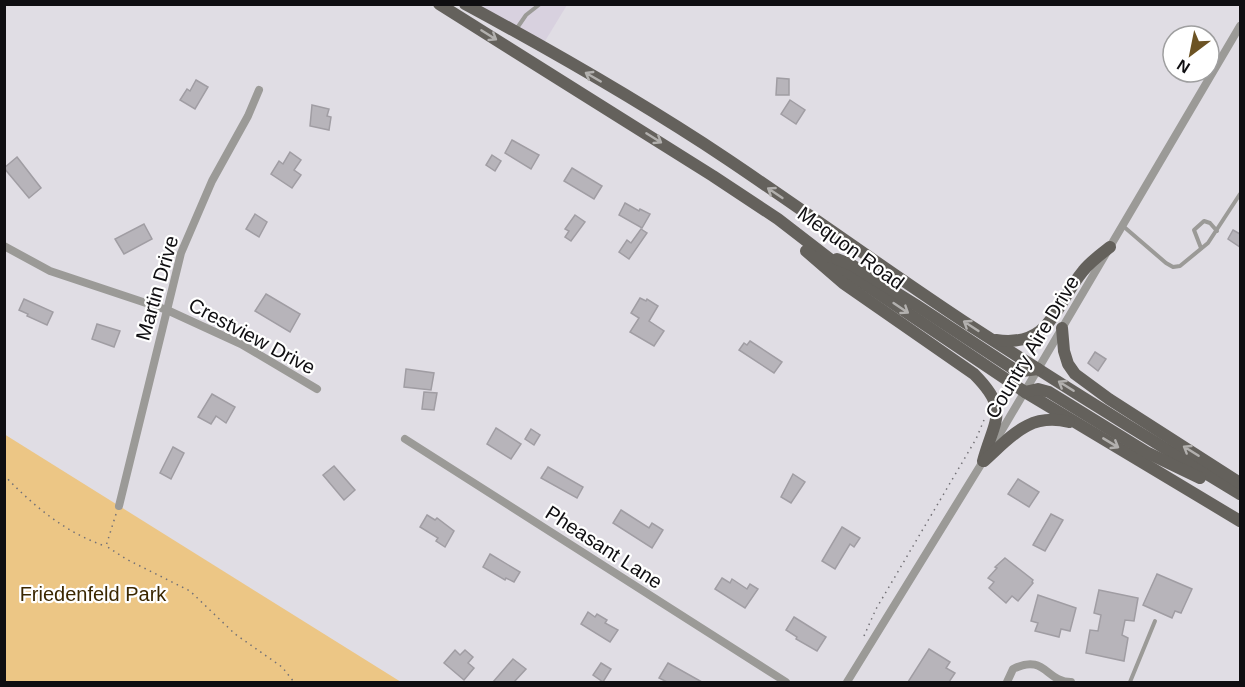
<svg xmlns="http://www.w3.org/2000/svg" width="1245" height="687" font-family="Arial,sans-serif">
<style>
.built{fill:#d8d1df}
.green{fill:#ecc685}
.building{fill:#b7b4ba;stroke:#a09da3;stroke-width:1.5}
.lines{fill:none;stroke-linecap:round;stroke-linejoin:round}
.path{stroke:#737176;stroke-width:1.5;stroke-dasharray:1.5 4.5;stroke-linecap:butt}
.lane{stroke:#9b9a97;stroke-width:4}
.street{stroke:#9b9a97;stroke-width:8}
.primary{stroke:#64615c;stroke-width:12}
.oneway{stroke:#b2b0ae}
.labels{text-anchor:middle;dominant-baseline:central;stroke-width:4.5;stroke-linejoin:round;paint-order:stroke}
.street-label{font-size:20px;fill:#0f0e11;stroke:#fff}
.park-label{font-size:20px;fill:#3b2700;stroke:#fff}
</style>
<rect width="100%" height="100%" fill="#e0dde4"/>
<!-- built -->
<polygon class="built" points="463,5 567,5 539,51"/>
<!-- green -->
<polygon class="green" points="4,434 401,682 5,682"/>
<!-- building -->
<g class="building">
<polygon points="777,78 789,79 789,95 776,95"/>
<polygon points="196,80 208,87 195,109 180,100 187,89 190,91"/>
<polygon points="790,100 805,110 796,124 781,114"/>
<polygon points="312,105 329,109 327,116 331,117 329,130 310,126"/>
<polygon points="512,140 539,155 531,169 505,153"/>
<polygon points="290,152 301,160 294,170 301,175 292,188 271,174 279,161 283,164"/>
<polygon points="492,155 501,161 495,171 486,165"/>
<polygon points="17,157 41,188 29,198 4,168"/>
<polygon points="572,168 602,186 594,199 564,181"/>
<polygon points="625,203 639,211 640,209 650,214 642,228 619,215"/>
<polygon points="255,214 267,222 259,237 246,229"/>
<polygon points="575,215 585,222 571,241 565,237 569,231 565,229"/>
<polygon points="144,224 152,239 124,254 115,239"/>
<polygon points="641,229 647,233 629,259 619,252 627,240 631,243"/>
<polygon points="1233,230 1240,234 1240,247 1228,239"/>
<polygon points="266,294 300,314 290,332 255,311"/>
<polygon points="640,298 646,301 647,299 658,306 649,321 664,331 654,346 630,332 639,318 631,313"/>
<polygon points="24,299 53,312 47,325 27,316 28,314 19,310"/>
<polygon points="97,324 120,331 114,347 92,339"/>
<polygon points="750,341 782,362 774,373 739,350 744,343 747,345"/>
<polygon points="1095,352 1106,359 1098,371 1088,363"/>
<polygon points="406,369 434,373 431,390 404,387"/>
<polygon points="424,392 437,393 434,410 422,409"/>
<polygon points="212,394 235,407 226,423 216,416 211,424 198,417"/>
<polygon points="496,428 521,444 511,459 487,444"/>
<polygon points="531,429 540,435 534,445 525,439"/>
<polygon points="173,447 184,453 171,479 160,473"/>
<polygon points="334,466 355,490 344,500 323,475"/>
<polygon points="548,467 583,487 577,498 541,478"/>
<polygon points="793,474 805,482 791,503 781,497"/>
<polygon points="1018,479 1039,492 1029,507 1008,494"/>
<polygon points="621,510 649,528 652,523 663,530 652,548 613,523"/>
<polygon points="1051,514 1063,520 1045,551 1033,545"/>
<polygon points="427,515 435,520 437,518 454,531 445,547 436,541 438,538 420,527"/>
<polygon points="842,527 860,538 854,547 850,544 835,569 822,561"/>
<polygon points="490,554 520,572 514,582 506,578 505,580 483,567"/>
<polygon points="1005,558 1033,580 1032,582 1033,583 1018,601 1012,596 1006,603 989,588 994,582 988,578 997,568 995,567"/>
<polygon points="1157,574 1192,589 1181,613 1175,611 1172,618 1143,605"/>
<polygon points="722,578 730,583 732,579 747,589 750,584 758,589 745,608 715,589"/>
<polygon points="1099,590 1138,598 1134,621 1125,620 1122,635 1128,638 1124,661 1086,653 1090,630 1098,631 1101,615 1094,613"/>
<polygon points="1038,595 1076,608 1070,631 1061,629 1059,637 1035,631 1038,623 1031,621"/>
<polygon points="588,612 595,617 597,614 607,620 605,623 618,630 610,642 581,624"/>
<polygon points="794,617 826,637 817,651 796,639 797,637 786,630"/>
<polygon points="929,649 950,662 946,668 955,673 949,682 908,682"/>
<polygon points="455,650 460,655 465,650 473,657 468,663 474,668 464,680 444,663"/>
<polygon points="513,659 526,669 514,682 493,682"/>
<polygon points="601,663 611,669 603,682 593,675"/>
<polygon points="668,663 702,682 667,682 659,678"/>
</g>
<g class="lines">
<!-- path -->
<g class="path">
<path d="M 4,475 C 32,505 66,533 105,546"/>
<polyline points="116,514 106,546 126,559 190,591 235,634 282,667 294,682"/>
<polyline points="864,636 876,609 976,439 984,420"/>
</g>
<!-- lane -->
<g class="lane">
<polyline points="515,31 526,15 540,4"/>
<polyline points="1123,226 1166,263 1173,267 1180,266 1208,243 1240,194"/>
<polyline points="1201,248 1194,230 1204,221 1210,223 1217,231"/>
<polyline points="1130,682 1155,621"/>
</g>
<!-- street -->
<g class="street">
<polyline points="4,246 50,271 167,310 241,344 317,389"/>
<polyline points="405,439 786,682"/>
<polyline points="992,447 1240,26"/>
<polyline points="119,506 181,253 212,181 248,116 259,90"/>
<polyline points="847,682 985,458"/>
<path d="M 1007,682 L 1013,669 C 1045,653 1046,682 1071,682"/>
</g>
<!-- primary -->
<g class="primary">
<polyline points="439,4 713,176 778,219 848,273 1025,392 1240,521"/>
<path d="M 465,4 C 554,52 643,103 727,159 C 806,212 883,268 963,321 C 1054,380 1147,438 1240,494"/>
<path d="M 806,251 L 843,283 L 974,374 C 1010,410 995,418 983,461"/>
<polyline points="837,259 852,265 916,305 1012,368 1022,371 1038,369"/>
<polyline points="1062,328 1064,351 1068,364 1075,374 1109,399 1240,483"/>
<path d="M 996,340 C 1051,348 1055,305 1083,271 C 1090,262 1101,254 1110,247"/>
<polyline points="1025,392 1038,389 1049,392 1148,453 1200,478"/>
<path d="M 984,461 C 1011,437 1029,412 1069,422"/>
</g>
</g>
<!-- one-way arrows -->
<defs><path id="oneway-shaft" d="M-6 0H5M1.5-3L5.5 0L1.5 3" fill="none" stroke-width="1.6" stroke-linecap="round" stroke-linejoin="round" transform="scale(1.5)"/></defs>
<g class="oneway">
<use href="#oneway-shaft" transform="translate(489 35) rotate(32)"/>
<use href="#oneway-shaft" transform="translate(593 77) rotate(-150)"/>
<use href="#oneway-shaft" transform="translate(654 138) rotate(32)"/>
<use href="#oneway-shaft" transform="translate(775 193) rotate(-146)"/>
<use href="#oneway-shaft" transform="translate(901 308) rotate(34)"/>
<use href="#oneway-shaft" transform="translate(971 326) rotate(-147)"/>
<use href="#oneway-shaft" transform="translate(1066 386) rotate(-148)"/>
<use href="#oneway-shaft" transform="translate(1111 443) rotate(31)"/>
<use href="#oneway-shaft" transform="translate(1191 451) rotate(-148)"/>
</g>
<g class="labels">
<!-- street labels -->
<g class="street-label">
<text transform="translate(851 248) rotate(36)">Mequon Road</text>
<text transform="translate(157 288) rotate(-74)">Martin Drive</text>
<text transform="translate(252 336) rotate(28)">Crestview Drive</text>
<text transform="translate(1032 347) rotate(-59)">Country Aire Drive</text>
<text transform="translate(604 547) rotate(33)">Pheasant Lane</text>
</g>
<!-- park labels -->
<g class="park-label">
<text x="93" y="594">Friedenfeld Park</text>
</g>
</g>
<!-- border -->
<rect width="1245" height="687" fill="none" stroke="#0f0e11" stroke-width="12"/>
<!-- north arrow -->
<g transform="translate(1191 54) rotate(212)"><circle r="28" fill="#ffffff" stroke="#9f9fa0" stroke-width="1.5"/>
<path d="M0-4.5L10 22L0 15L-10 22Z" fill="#6c5324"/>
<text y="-9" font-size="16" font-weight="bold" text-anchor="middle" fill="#0f0e11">N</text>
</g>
</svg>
